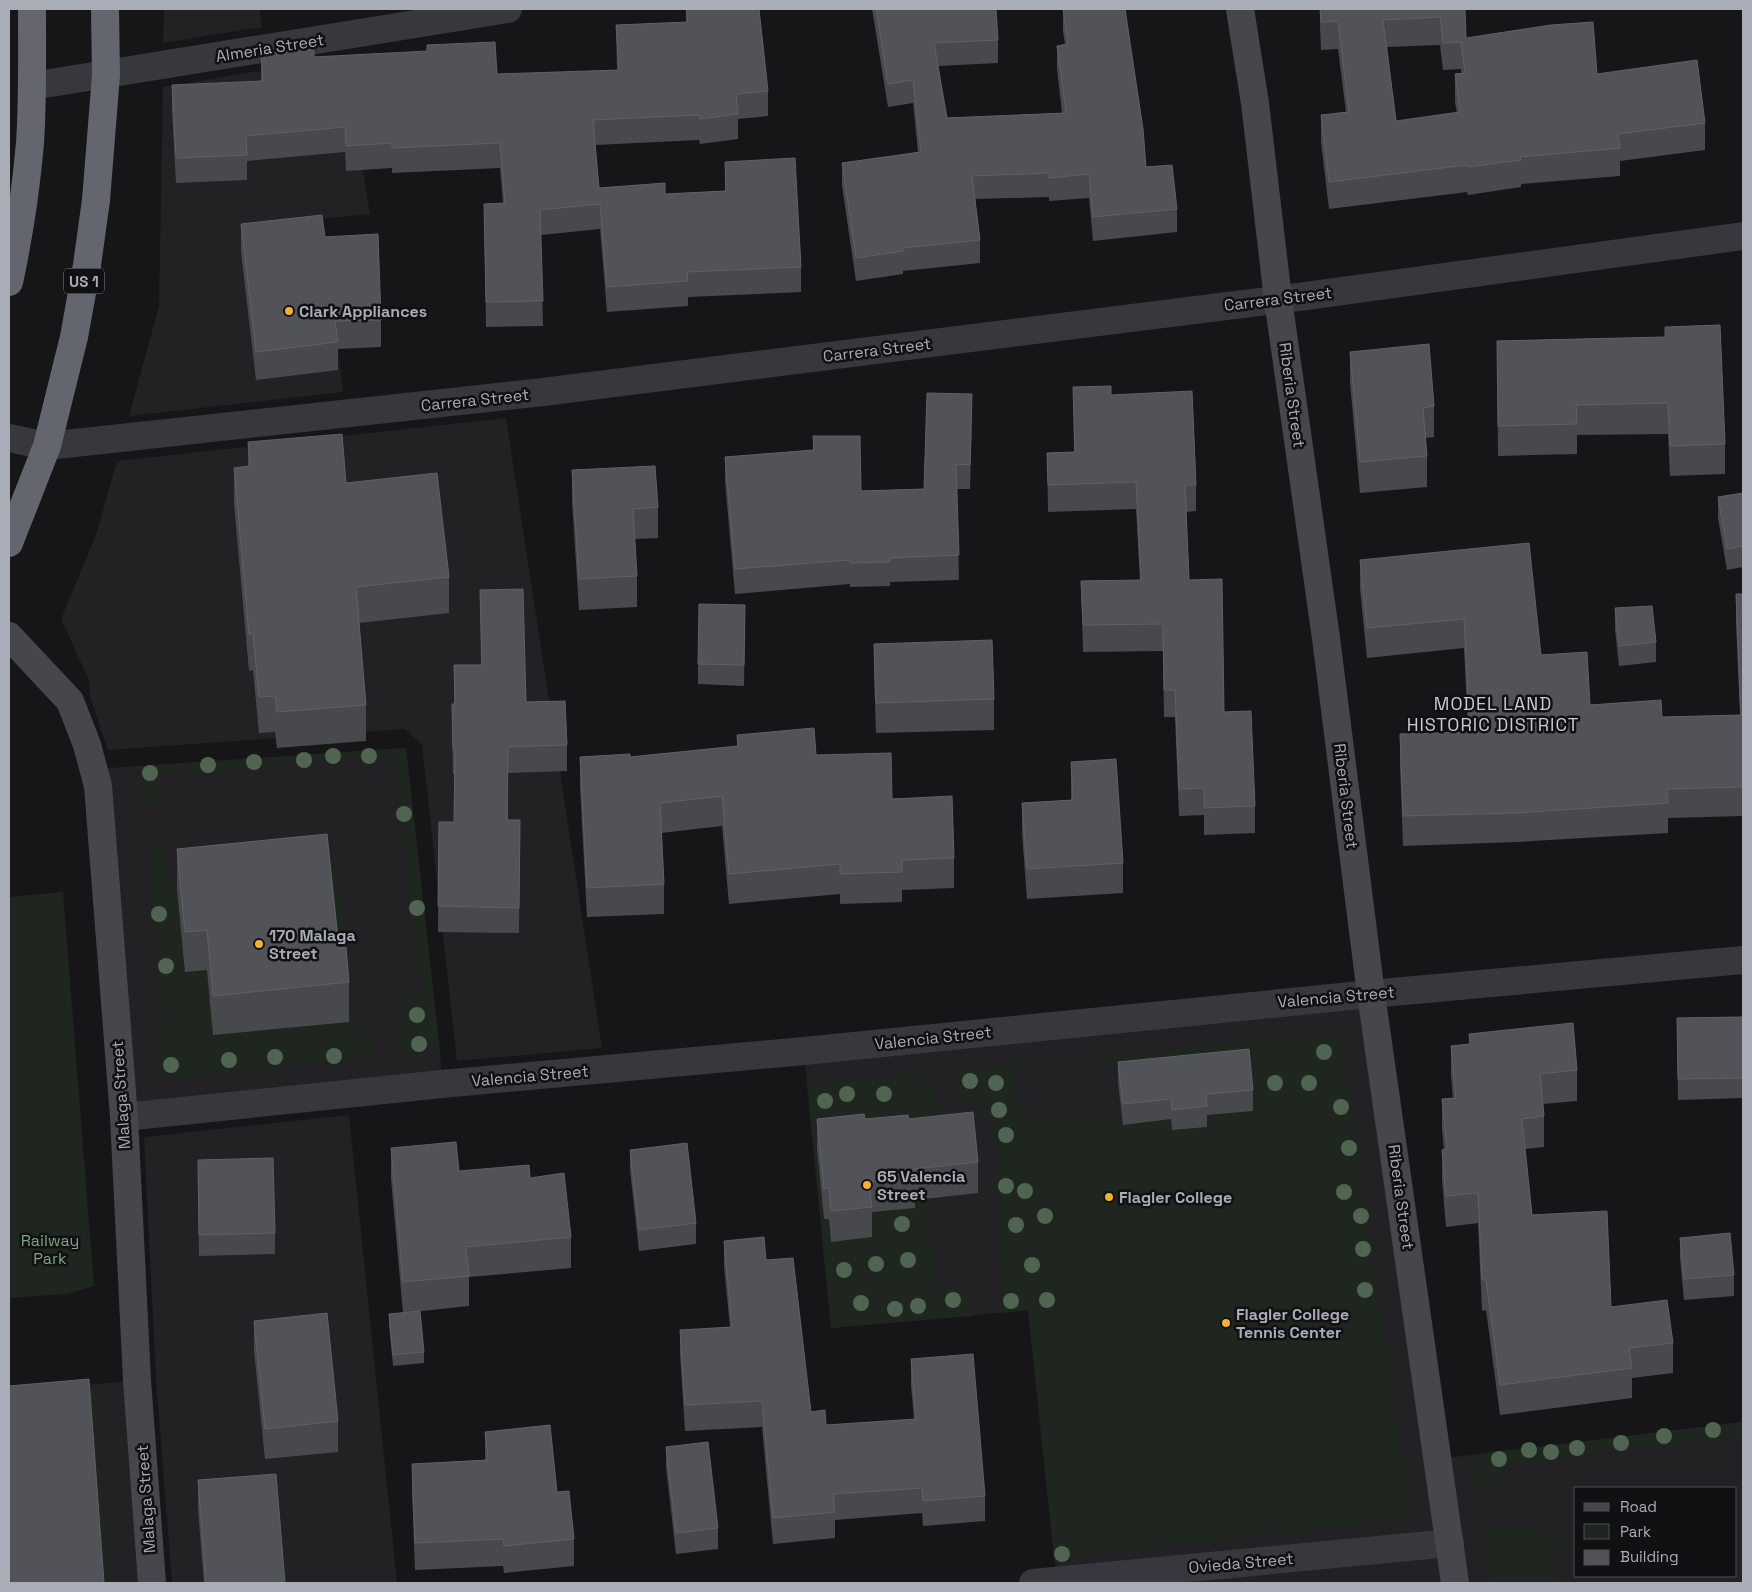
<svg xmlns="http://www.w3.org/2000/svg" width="1752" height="1592" font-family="'Space Grotesk',sans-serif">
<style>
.built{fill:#222225;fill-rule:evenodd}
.green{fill:#1e261f}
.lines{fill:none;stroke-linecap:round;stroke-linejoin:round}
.street{stroke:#37383d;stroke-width:28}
.secondary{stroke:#45474d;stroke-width:28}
.highway{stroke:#63666e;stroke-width:28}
.tree{fill:#506452}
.wall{fill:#47494d;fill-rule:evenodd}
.shaded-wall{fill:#2f3033}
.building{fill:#525359;stroke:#5f6168;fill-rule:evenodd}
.poi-dot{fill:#f2b134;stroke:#111113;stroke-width:2}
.labels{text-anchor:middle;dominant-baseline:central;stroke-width:5;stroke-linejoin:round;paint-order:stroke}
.shield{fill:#111113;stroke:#7b7e86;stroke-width:1}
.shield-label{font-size:15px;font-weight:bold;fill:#a8adb8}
.street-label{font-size:16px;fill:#a8adb8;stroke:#111113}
.poi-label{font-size:16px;font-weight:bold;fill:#a8adb8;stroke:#111113;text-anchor:start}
.park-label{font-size:16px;fill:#7fa381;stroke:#111113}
.neighbourhood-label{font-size:18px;letter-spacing:1px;fill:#c9ccd4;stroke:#111113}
</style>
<rect width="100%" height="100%" fill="#161618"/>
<!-- built -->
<g class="built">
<polygon points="164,9 260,9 262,27 163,43"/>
<polygon points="344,57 370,214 322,219 343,392 129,416 159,306 163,87"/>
<polygon points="506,418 602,1048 457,1061 422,745 405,729 108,750 90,697 89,680 61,619 96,535 117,461"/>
<polygon points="406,748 440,1051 442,1084 124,1117 94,769"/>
<path d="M 1371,994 L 1438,1459 L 1743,1422 L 1743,1583 L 1188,1583 L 1186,1568 L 1057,1581 L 1028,1310 L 831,1328 L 804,1051 ZM 1576,1488 L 1736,1488 L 1736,1576 L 1576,1576 Z"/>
<polygon points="349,1115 397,1583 172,1583 156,1379 144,1137"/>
<polygon points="137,1380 152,1583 9,1583 9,1393"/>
</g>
<!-- green -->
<g class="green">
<polygon points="406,748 440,1051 401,1054 394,994 422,991 394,756 156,774 159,805 145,805 143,766"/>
<polygon points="148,845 164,845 168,879 337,864 356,1032 372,1032 374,1058 176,1079 169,1078 165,1074"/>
<polygon points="63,892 94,1286 67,1294 9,1298 9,897"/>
<polygon points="1317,1037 1342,1040 1407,1490 1407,1520 1054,1558 1028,1310 1003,1313 1001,1191 995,1145 990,1125 977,1107 963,1096 959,1084 957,1070 1064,1060 1068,1064 1016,1069 1021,1124 1122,1115 1123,1125 1171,1119 1173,1130 1207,1127 1206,1116 1253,1110 1118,1083 1116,1060 1096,1061 1096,1057"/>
<path d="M 916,1075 C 934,1080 932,1090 940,1105 C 943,1111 949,1116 953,1121 L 817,1149 L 824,1219 L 829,1219 L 831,1242 L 911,1177 L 926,1175 L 937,1291 L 968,1289 L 972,1316 L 831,1328 L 807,1085 Z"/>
<polygon points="94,1385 109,1583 101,1583 9,1393"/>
<polygon points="1743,1422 1743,1435 1508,1464 1489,1493 1476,1493 1471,1455"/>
<polygon points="1530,1524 1550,1541 1576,1538 1576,1546 1551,1549 1556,1583 1489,1583 1481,1531 1495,1528"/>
</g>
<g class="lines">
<!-- street -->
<g class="street">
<polyline points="32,86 508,9"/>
<polyline points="9,438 47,446 543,392 1306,296 1743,236"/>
<polyline points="124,1117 442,1084 804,1051 1371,994 1743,960"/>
<polyline points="1033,1583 1450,1543"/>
</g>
<!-- secondary -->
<g class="secondary">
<polyline points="1240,9 1255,103 1278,299 1326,638 1371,994 1455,1583"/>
<polyline points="9,636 70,701 87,745 98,786 124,1117 137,1380 152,1583"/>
</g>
<!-- highway -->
<g class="highway">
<path d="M 9,282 C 19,236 26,189 30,143 C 33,98 32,53 32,9"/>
<polyline points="9,543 47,446 74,337 87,265 96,200 106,75 105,9"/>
</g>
</g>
<!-- trees -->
<g class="tree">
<circle cx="333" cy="756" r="8"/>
<circle cx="369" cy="756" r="8"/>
<circle cx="304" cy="760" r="8"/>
<circle cx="254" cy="762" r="8"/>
<circle cx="208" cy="765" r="8"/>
<circle cx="150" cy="773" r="8"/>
<circle cx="404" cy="814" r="8"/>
<circle cx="417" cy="908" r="8"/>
<circle cx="159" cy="914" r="8"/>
<circle cx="166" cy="966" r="8"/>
<circle cx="417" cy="1015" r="8"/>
<circle cx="419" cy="1044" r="8"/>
<circle cx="1324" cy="1052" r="8"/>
<circle cx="334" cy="1056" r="8"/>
<circle cx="275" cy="1057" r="8"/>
<circle cx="229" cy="1060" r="8"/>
<circle cx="171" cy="1065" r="8"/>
<circle cx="970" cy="1081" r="8"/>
<circle cx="996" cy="1083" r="8"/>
<circle cx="1275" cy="1083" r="8"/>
<circle cx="1309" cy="1083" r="8"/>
<circle cx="847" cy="1094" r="8"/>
<circle cx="884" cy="1094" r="8"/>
<circle cx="825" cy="1101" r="8"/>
<circle cx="1341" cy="1107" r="8"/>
<circle cx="999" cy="1110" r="8"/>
<circle cx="1006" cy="1135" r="8"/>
<circle cx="1349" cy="1148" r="8"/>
<circle cx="1006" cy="1186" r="8"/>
<circle cx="1025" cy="1191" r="8"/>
<circle cx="1344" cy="1192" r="8"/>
<circle cx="1045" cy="1216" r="8"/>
<circle cx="1361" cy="1216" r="8"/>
<circle cx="902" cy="1224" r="8"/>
<circle cx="1016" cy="1225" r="8"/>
<circle cx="1363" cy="1249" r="8"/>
<circle cx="908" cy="1260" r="8"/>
<circle cx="876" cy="1264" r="8"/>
<circle cx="1032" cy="1265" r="8"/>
<circle cx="844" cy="1270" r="8"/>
<circle cx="1365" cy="1290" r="8"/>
<circle cx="953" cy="1300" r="8"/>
<circle cx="1047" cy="1300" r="8"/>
<circle cx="1011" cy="1301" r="8"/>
<circle cx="861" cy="1303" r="8"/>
<circle cx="918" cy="1306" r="8"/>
<circle cx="895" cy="1309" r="8"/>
<circle cx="1713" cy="1430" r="8"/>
<circle cx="1664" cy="1436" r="8"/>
<circle cx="1621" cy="1443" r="8"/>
<circle cx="1577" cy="1448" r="8"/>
<circle cx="1529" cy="1450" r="8"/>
<circle cx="1551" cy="1452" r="8"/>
<circle cx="1499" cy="1459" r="8"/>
<circle cx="1062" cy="1554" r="8"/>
</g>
<!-- wall -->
<g class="wall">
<polygon points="686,9 768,91 768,116 738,119 738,139 700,144 699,140 595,145 599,188 665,194 725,191 725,162 801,267 801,292 688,297 688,306 607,312 600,229 541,235 543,326 486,327 484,204 503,203 500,168 392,173 392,168 346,171 345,152 247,161 247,180 176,183 172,110 172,85 261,81 261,54 314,57 497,74 617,70 616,25 686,22"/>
<polygon points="872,9 996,9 998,40 998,63 938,66 947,118 1062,113 1057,69 1057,46 1065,44 1063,32 1063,9 1146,167 1177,209 1177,232 1093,241 1089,198 1049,201 1049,197 975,199 980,240 980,263 903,271 903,274 856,281 842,186 842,163 918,152 913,103 888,107"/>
<path d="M 1320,9 L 1465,9 L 1466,38 L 1597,74 L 1705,123 L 1705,150 L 1620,161 L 1620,176 L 1521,184 L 1521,187 L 1468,195 L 1467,192 L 1329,209 L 1321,142 L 1321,115 L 1346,112 L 1338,49 L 1321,50 L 1320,27 ZM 1440,45 L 1443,70 L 1461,69 L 1461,73 L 1455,74 L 1455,102 L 1457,113 L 1396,121 L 1387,47 Z"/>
<polygon points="241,224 325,237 381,320 381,347 338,349 338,370 256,380 241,252"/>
<polygon points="1665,327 1725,444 1725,474 1670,476 1668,434 1577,435 1577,454 1498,456 1497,341 1665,337"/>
<polygon points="1350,352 1434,406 1434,437 1425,438 1427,456 1427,487 1360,493 1350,382"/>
<polygon points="1073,387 1111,395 1196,485 1196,511 1186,512 1189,580 1224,712 1255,806 1255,833 1204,835 1204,815 1179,816 1175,717 1164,717 1163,651 1083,652 1081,581 1140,580 1136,509 1048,512 1047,453 1074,452"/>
<polygon points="972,418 970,489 957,489 959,580 890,582 890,586 850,587 850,584 735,594 725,482 725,457 813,450 813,436 861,491 924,489"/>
<polygon points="248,442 346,483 449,577 449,613 359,623 366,705 366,741 277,748 275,732 259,733 253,670 249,671 234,504 234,468 248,466"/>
<polygon points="572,470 658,507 658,538 635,539 637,576 637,607 579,610 572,501"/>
<polygon points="1743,493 1743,567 1727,570 1718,518 1718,497"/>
<polygon points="1360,560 1541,655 1590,705 1662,717 1740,715 1736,623 1736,594 1743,594 1743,816 1668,818 1668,833 1516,842 1403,846 1400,764 1400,734 1468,732 1464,648 1367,658 1360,589"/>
<polygon points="480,590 526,702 567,745 567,771 508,773 508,820 520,820 519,933 438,932 439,822 454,822 455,774 453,774 452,730 452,704 454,704 454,665 481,665"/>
<polygon points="1615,608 1656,642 1656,662 1619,666 1615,629"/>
<polygon points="745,626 744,686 698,684 698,664"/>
<polygon points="874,644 994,699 994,730 876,733 874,674"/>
<polygon points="737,735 816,755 892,799 954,858 954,888 902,890 902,902 840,904 840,894 729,904 722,826 661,833 664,884 664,914 587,917 580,787 580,757 630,757 737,746"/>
<polygon points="1071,762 1123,863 1123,893 1027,899 1022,833 1022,803 1071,800"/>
<polygon points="177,849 339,948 349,982 349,1022 213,1035 207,970 185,972 177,889"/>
<polygon points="1743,1017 1743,1098 1678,1100 1677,1018"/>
<polygon points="1469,1034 1577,1070 1577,1101 1543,1104 1544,1116 1544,1147 1525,1149 1532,1215 1611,1307 1673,1343 1673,1373 1632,1378 1632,1398 1500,1415 1486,1310 1482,1311 1478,1223 1446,1227 1442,1180 1442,1150 1444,1150 1442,1130 1442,1099 1453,1098 1451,1076 1451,1046 1469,1044"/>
<polygon points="1118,1062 1253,1090 1253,1111 1207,1115 1207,1127 1172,1130 1171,1119 1123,1125 1118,1083"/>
<polygon points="817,1119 909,1119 978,1162 978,1193 915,1200 915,1208 872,1212 872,1237 831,1242 829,1219 824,1219 817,1149"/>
<polygon points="391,1148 459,1171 530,1178 571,1237 571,1268 469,1277 469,1306 403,1313 391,1179"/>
<polygon points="630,1150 696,1223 696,1244 639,1251 630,1170"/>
<polygon points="198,1160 275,1233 275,1254 199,1256"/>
<polygon points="1680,1238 1734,1275 1734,1296 1684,1300 1680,1258"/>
<polygon points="724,1241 766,1260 811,1412 826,1425 914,1420 911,1385 911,1359 985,1496 985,1521 923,1526 922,1513 835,1520 835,1538 773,1544 762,1427 685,1431 680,1355 680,1330 730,1327 724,1267"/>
<polygon points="389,1314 424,1352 424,1363 393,1366 389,1325"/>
<polygon points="254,1321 338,1421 338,1452 265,1459 254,1351"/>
<polygon points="485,1432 557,1492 574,1539 574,1566 504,1573 503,1566 415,1570 412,1491 412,1464 485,1460"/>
<polygon points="666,1447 718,1528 718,1549 676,1554 666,1467"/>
<polygon points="198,1480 285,1583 204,1583 198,1510"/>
</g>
<!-- shaded-wall -->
<polygon class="shaded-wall" points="972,394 972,418 970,489 970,465"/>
<!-- building -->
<g class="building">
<polygon points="686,9 759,9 768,91 736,94 738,114 700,119 699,115 593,120 599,188 665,183 665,194 726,191 725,162 795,158 801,267 687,272 688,281 607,287 600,204 540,210 543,301 486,302 484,204 505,203 500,143 392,148 392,143 346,146 345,127 246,136 247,155 176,158 172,85 263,81 261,54 314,49 314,57 427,51 427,45 495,42 497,74 619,70 616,25 688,22"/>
<polygon points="876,9 996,9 998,40 934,43 947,118 1066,113 1057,46 1068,44 1063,9 1125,9 1143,129 1146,167 1172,165 1177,209 1093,217 1089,174 1049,178 1049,173 972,176 980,240 903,248 903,251 856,258 842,163 921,152 913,80 888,84"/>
<path d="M 1320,9 L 1465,9 L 1466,38 L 1551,25 L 1593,22 L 1597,74 L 1697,60 L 1705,123 L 1618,134 L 1620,148 L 1520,157 L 1521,160 L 1468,167 L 1467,165 L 1329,182 L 1321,115 L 1349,112 L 1338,21 L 1321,22 ZM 1440,17 L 1443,43 L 1461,42 L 1465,73 L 1455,74 L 1460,112 L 1396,121 L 1383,20 Z"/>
<polygon points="322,215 325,237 378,234 381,320 335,321 338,342 256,352 241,224"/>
<polygon points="1720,325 1725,444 1670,446 1668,403 1576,405 1577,424 1498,426 1497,341 1665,337 1665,327"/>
<polygon points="1429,344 1434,406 1423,408 1427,456 1360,462 1350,352"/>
<polygon points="1111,386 1111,395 1192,391 1196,485 1185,485 1189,580 1222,579 1224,712 1251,711 1255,806 1204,808 1204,788 1179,789 1175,690 1164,690 1163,624 1083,625 1081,581 1141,580 1136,482 1048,485 1047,453 1075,452 1073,387"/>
<polygon points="927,393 972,394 970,465 956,464 959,555 890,558 890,562 850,563 850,560 735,569 725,457 814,450 813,436 860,436 861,491 924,489"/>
<polygon points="342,434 346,483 437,473 449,577 356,587 366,705 277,712 275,696 259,697 253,634 249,634 234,468 250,466 248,442"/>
<polygon points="655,466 658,507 633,509 637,576 579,579 572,470"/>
<polygon points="1743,493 1743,546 1727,549 1718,497"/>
<polygon points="1529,543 1541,655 1587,652 1590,705 1661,700 1662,717 1741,715 1736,594 1743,594 1743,787 1667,789 1668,803 1516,813 1403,816 1400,734 1470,732 1464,619 1367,628 1360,560"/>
<polygon points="523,589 526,702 565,701 567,745 508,747 507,820 520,820 519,908 438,906 439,822 454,822 455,749 453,749 452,704 455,704 454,665 482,665 480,590"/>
<polygon points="699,604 745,605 744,665 698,664"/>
<polygon points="1652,606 1656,642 1619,646 1615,608"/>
<polygon points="992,640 994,699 876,703 874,644"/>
<polygon points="814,728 816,755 891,753 892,799 952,796 954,858 902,860 902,872 840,874 840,864 729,874 722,796 660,803 664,884 587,888 580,757 630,754 630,757 738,746 737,735"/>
<polygon points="1116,759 1123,863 1027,869 1022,803 1073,800 1071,762"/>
<polygon points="327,834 339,948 346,947 349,982 213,996 207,930 185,932 177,849"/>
<polygon points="1743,1017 1743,1078 1678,1079 1677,1018"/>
<polygon points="1573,1023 1577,1070 1540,1074 1544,1116 1522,1119 1532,1215 1607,1211 1611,1307 1667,1300 1673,1343 1629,1348 1632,1368 1500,1385 1486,1280 1482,1280 1478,1193 1446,1196 1442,1150 1447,1149 1442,1099 1456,1098 1451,1046 1470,1044 1469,1034"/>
<polygon points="1249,1049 1253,1090 1206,1094 1207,1106 1172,1110 1171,1099 1123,1104 1118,1062"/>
<polygon points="973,1112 978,1162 914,1169 915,1177 869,1182 872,1207 831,1211 829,1188 824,1189 817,1119 864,1114 865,1119 908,1115 909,1119"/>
<polygon points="456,1142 459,1171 529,1165 530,1178 564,1173 571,1237 466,1247 469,1276 403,1282 391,1148"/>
<polygon points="687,1143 696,1223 639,1230 630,1150"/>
<polygon points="273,1158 275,1233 199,1235 198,1160"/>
<polygon points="1730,1233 1734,1275 1684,1279 1680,1238"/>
<polygon points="764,1237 766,1260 793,1258 811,1412 825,1410 826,1425 916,1419 911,1359 973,1354 985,1496 923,1501 922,1488 833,1494 835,1512 773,1518 762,1401 685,1405 680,1330 732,1327 724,1241"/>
<polygon points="420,1311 424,1352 393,1355 389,1314"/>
<polygon points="327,1313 338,1421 265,1429 254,1321"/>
<polygon points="89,1379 104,1583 9,1583 9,1386"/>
<polygon points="550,1425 557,1492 569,1491 574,1539 504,1546 503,1539 415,1543 412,1464 488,1460 485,1432"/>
<polygon points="708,1442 718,1528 676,1533 666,1447"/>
<polygon points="276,1474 285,1583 206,1583 198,1480"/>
</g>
<!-- markers -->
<g class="poi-dot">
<circle cx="289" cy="311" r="5"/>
<circle cx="259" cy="944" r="5"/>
<circle cx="867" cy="1185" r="5"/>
<circle cx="1109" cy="1197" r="5"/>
<circle cx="1226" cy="1323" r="5"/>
</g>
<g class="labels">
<!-- shield labels -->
<rect class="shield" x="64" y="268.5" width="40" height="25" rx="4"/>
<g class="shield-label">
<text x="84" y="281">US 1</text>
</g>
<!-- street labels -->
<g class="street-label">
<text transform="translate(270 48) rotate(-9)">Almeria Street</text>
<text transform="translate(1278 299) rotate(-7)">Carrera Street</text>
<text transform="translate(877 350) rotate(-7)">Carrera Street</text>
<text transform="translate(1292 395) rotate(82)">Riberia Street</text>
<text transform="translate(475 400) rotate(-6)">Carrera Street</text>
<text transform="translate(1346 796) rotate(83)">Riberia Street</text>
<text transform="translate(1336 997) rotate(-5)">Valencia Street</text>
<text transform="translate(933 1038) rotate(-6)">Valencia Street</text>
<text transform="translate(530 1076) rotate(-5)">Valencia Street</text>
<text transform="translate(121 1095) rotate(-94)">Malaga Street</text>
<text transform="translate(1401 1197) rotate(82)">Riberia Street</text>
<text transform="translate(146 1499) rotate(-94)">Malaga Street</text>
<text transform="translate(1241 1563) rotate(-5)">Ovieda Street</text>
</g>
<!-- poi labels -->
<g class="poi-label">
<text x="299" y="311">Clark Appliances</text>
<text x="269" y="935">170 Malaga<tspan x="269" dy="18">Street</tspan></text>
<text x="877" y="1176">65 Valencia<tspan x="877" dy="18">Street</tspan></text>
<text x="1119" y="1197">Flagler College</text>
<text x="1236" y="1314">Flagler College<tspan x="1236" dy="18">Tennis Center</tspan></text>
</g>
<!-- park labels -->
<g class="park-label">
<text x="50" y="1240">Railway<tspan x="50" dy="18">Park</tspan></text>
</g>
<!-- neighbourhood labels -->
<g class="neighbourhood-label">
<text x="1493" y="703">MODEL LAND<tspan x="1493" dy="21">HISTORIC DISTRICT</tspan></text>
</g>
</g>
<!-- border -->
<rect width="1752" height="1592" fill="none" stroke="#a8adb8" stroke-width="20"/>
<!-- legend -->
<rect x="1574" y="1487" width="162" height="90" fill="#111113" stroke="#4d4f55"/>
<rect x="1584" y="1503" width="25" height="8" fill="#45474d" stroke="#4d4f55"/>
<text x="1620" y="1512" font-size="15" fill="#a8adb8">Road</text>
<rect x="1584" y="1524" width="25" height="15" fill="#1e261f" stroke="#4d4f55"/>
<text x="1620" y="1537" font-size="15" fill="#a8adb8">Park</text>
<rect x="1584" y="1550" width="25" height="15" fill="#525359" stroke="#4d4f55"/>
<text x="1620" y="1562" font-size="15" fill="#a8adb8">Building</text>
</svg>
